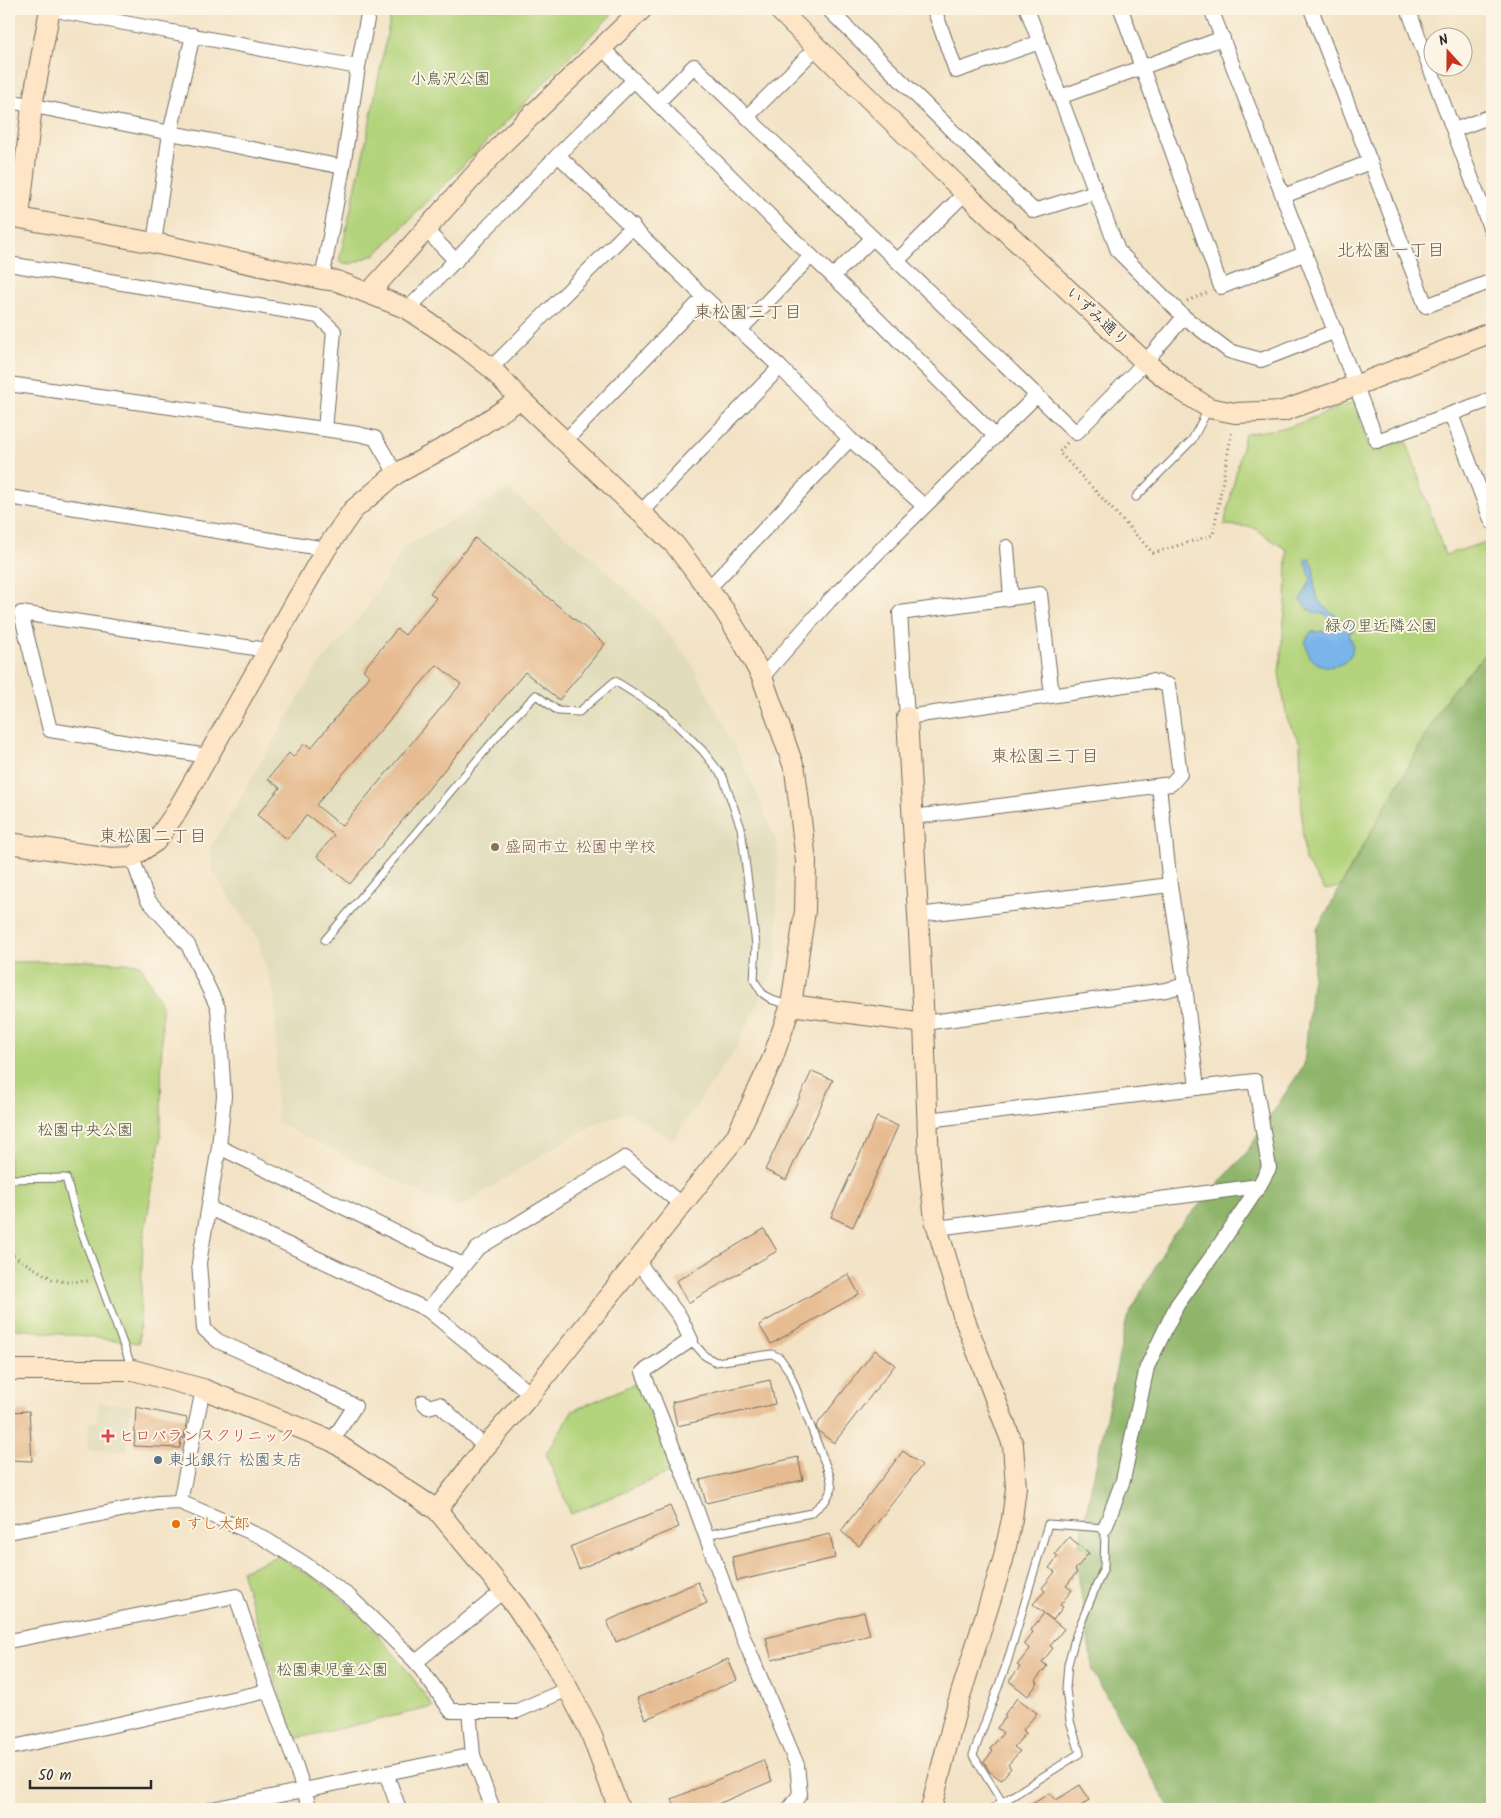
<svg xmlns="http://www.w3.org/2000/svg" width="1501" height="1818" font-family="Kalam,'Klee One',sans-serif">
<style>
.built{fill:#e1dcbb}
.green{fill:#b3d37b;stroke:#6f7f53}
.forest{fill:#8eb56b;stroke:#5c704b}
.water{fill:#79b4ea;stroke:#52708a}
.building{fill:#e6bb91;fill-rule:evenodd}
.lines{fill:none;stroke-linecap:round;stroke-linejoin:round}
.lane-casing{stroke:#716b61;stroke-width:9}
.street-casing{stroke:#716b61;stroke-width:16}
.secondary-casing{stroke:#716b61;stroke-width:22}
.path{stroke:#716b61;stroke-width:3;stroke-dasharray:1 4;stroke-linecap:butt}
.lane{stroke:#fff;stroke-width:7}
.street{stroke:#fff;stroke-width:14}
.secondary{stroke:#fde5c5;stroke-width:20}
.education-dot{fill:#8d6e63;stroke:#fcf5e5;stroke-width:2}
.health-dot{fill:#e0444e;stroke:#fcf5e5;stroke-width:2}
.service-dot{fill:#5c6f8a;stroke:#fcf5e5;stroke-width:2}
.food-dot{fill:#e8710a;stroke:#fcf5e5;stroke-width:2}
.labels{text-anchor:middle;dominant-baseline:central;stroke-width:4;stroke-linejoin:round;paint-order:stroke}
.park-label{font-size:16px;fill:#4d553f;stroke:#fcf5e5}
.street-label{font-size:16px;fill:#2b2b2b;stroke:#fcf5e5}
.education-label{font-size:16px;fill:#785e54;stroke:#fcf5e5;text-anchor:start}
.health-label{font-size:16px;fill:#be3a42;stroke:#fcf5e5;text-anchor:start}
.service-label{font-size:16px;fill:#4e5e75;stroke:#fcf5e5;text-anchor:start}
.food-label{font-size:16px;fill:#c56008;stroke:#fcf5e5;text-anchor:start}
.neighbourhood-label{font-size:18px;fill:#6c5d4f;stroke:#fcf5e5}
</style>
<rect width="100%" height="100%" fill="#fcf5e5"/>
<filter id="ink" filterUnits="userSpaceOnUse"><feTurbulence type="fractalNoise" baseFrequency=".02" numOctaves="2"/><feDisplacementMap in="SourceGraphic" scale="10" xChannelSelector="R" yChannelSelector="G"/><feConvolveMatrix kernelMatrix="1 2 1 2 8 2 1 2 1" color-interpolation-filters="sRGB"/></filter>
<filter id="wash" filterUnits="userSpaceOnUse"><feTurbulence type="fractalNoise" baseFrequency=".0096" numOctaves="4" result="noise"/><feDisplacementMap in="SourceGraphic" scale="20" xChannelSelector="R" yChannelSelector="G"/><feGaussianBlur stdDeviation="1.12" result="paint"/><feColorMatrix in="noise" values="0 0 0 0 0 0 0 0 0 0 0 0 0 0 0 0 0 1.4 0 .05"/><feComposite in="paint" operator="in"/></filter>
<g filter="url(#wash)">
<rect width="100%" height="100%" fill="#f3e3c6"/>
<!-- built -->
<g class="built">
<polygon points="508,489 588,554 654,616 690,661 723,723 748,773 778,845 777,964 736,1048 673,1140 627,1112 595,1124 546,1152 462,1206 434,1199 277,1123 276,1098 275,997 258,939 231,900 213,871 210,849 316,669 367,608 404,547"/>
<polygon points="99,1403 131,1405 127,1451 88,1450 89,1422 97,1422"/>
</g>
<!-- green -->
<g class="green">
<polygon points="392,9 617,9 376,254 351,264 339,262 366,141"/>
<polygon points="1354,402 1371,452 1406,440 1445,555 1492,540 1492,647 1449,694 1340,887 1325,890 1305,861 1302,825 1300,743 1287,719 1279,673 1286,601 1287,550 1252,527 1224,525 1245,434 1289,427"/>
<polygon points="93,961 140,964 162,1006 161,1136 143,1242 139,1343 9,1328 9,962"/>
<polygon points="639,1382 673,1471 571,1514 546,1454 572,1411"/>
<path d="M 277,1556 C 296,1568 318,1579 335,1593 C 374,1626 405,1665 433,1707 L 294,1739 L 241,1571 Z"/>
</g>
<!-- forest -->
<polygon class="forest" points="1492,647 1492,1809 1170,1809 1093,1672 1076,1560 1127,1318 1173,1234 1246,1153 1304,1065 1317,929 1449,694"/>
<!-- water -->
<path class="water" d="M 1310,558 C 1312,563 1314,568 1314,574 C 1315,585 1313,595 1322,605 C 1329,612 1338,614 1344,623 L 1348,620 L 1355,630 L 1349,633 C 1351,640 1354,646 1352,652 C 1346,668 1324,671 1313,660 C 1308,656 1307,648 1305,642 L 1311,632 L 1327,631 L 1331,619 L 1325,614 C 1313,613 1307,611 1301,600 L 1311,579 L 1305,559 Z"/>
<g id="blocks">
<!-- building -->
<g class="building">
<path d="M 475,538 L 605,644 L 559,700 L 525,672 L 350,884 L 317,856 L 334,835 L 307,815 L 287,839 L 257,815 L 280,788 L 268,779 L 289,753 L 293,757 L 305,743 L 311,748 L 370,676 L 363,670 L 397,629 L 405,635 L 436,598 L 430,593 ZM 437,665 L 461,684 L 342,826 L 316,805 Z"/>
<polygon points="812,1071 833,1080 786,1180 765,1170"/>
<polygon points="877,1117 898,1126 853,1227 831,1217"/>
<polygon points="764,1229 777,1251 688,1303 676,1281"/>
<polygon points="848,1274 859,1294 771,1344 759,1325"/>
<polygon points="875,1350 895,1365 834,1443 818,1431 816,1426"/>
<polygon points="770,1380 775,1404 677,1426 672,1402"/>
<polygon points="136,1407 187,1418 184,1438 181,1438 180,1448 134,1446"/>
<polygon points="29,1411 32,1461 9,1460 9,1412"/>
<polygon points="903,1451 922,1465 859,1546 841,1531"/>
<polygon points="798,1457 803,1480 706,1503 700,1480"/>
<polygon points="670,1506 679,1527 579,1569 570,1547"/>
<polygon points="830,1534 835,1558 737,1581 732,1557"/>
<polygon points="1069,1537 1089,1553 1075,1570 1077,1572 1066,1586 1072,1590 1060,1605 1063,1607 1053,1620 1045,1614 1064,1629 1050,1646 1053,1648 1042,1662 1047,1666 1035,1681 1038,1683 1028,1696 1009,1681 1020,1667 1017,1665 1030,1649 1024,1644 1033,1632 1031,1630 1044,1613 1033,1604 1045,1591 1042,1588 1055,1572 1049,1568 1058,1556 1055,1554"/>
<polygon points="698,1582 707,1603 616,1642 607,1621"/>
<polygon points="864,1612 870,1635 772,1660 766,1638"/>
<polygon points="728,1659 737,1680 646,1719 637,1698"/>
<polygon points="1017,1698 1037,1713 1023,1730 1026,1733 1014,1747 1020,1751 1008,1765 1011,1768 1001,1780 989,1771 984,1762 993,1751 990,1749 1003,1733 997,1728 1006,1717 1004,1715"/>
<polygon points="763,1760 772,1781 706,1809 676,1809 672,1799"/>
<polygon points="1080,1785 1090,1800 1076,1809 1024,1809 1050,1793 1056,1800"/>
</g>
</g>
</g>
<g filter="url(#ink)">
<use href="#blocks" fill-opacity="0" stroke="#716b61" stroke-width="1"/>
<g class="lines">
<defs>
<g id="lane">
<polyline points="1136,497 1192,440 1209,408"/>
<polyline points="325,940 511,720 536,695 558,711 579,712 615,681 664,712 703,751 723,777 741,828 756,945 754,980 762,993 772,1000 789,1005"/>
<polyline points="9,1179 66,1178 78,1222 132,1368"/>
<polyline points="691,1340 705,1356 716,1362 772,1354 780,1358 789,1371 830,1476 832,1488 826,1500 811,1513 706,1535"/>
<polyline points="992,1809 1080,1753 1070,1721 1066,1689 1068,1664 1076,1635 1104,1567 1105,1528 1048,1524 1007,1663 973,1755 1002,1802"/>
</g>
<g id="street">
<polyline points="50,9 358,67 369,9"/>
<polyline points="828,9 1034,211 1095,192"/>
<polyline points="934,9 956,71 1040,42"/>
<polyline points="1027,9 1118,251 1184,317 1229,351 1261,360 1336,331"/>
<polyline points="1121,9 1221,287 1306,253"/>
<polyline points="1211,9 1377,441 1492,399"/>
<polyline points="1311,9 1426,306 1492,281"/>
<polyline points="1408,9 1492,233"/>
<polyline points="601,47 789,235 864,306 995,436"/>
<polyline points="1060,97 1223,38"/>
<polyline points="9,101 343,167 322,279"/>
<polyline points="657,103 694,66 1076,433 1145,362 1184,317"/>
<polyline points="747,117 817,47"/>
<polyline points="1454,130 1492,116"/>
<polyline points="558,155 704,297 780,367 850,439 924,506"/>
<polyline points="343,167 358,67"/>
<polyline points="1284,196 1370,162"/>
<polyline points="426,230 456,261"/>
<polyline points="154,243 170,133 193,35"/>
<polyline points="897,261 965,193"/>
<polyline points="9,264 318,316 334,331 325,429"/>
<polyline points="833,276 873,238"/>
<polyline points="408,309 558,155 634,80"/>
<polyline points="740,330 811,256"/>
<polyline points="491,368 633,226"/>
<polyline points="9,384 358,434 375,438 396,474"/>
<polyline points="1451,414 1492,522"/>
<polyline points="565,441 704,297"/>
<polyline points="9,497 326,549"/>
<polyline points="640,513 780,367"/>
<polyline points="1007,547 1011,598"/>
<polyline points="708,589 850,439"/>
<polyline points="762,677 829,601 1037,395"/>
<polyline points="207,756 50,730 21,613 267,650"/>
<polyline points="1159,786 1170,885"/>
<polyline points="913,817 1171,784 1180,774 1168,685 1152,681 907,717 900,613 1040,594 1052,695"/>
<polyline points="132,857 147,899 188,945 218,1008 224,1096 219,1147 199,1263 204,1329 218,1341 278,1368 355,1406 332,1441"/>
<polyline points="918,915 1170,885 1185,985 1166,990 924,1023"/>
<polyline points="1185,985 1197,1088"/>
<polyline points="927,1120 1255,1081 1269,1168 1259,1186 937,1228"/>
<polyline points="219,1147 463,1265"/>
<polyline points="209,1208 428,1310 531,1394"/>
<polyline points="638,1262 680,1317 691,1340 643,1372 685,1478 739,1627 797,1765 800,1794 789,1809"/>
<polyline points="428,1310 477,1249 625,1158 682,1205"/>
<polyline points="423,1402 428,1407 439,1404 485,1447"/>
<polyline points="180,1502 203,1389"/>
<polyline points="1105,1528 1123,1480 1147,1367 1177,1305 1215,1252 1259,1186"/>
<polyline points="9,1532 157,1503 180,1502 262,1537 305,1564 351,1598 416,1662 503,1591"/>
<polyline points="9,1641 236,1596 268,1691 9,1748"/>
<polyline points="416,1662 451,1711 517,1711 568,1689"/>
<polyline points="268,1691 291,1751 310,1809"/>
<polyline points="469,1710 473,1755"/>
<polyline points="386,1773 399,1809"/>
<polyline points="212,1809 473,1755 493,1809"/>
</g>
<g id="secondary">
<polyline points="778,9 965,193 1145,362 1182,391 1209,408 1235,413 1283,411 1357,385 1492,332"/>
<polyline points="9,216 154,243 322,279 337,281 408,309 462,345 491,368 520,399 675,545 724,610 741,638 762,677 795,770 806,861 805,911 791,1005 772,1060 736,1137 531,1394 485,1447 437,1510"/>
<polyline points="19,217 32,106 50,9"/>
<polyline points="369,293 505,141 642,9"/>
<polyline points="907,717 924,1023 929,1166 935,1220 963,1315 1013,1445 1016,1488 1012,1519 1003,1560 957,1706 931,1809"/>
<polyline points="9,843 110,858 132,857 156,841 175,814 326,549 353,510 396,474 462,438 520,399"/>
<polyline points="791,1005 924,1023"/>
<polyline points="9,1370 133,1370 203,1389 332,1441 437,1510 516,1606 555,1664 590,1731 619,1809"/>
</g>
</defs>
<!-- lane casing -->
<use href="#lane" class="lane-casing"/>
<!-- street casing -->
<use href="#street" class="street-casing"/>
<!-- secondary casing -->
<use href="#secondary" class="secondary-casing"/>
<!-- path -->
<g class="path">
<polyline points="1187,301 1209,292"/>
<polyline points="1067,443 1059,452 1153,553 1213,535 1232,430"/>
<polyline points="9,1253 52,1279 65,1282 89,1281"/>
</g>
<!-- lane -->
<use href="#lane" class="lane"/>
<!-- street -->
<use href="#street" class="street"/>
<!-- secondary -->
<use href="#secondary" class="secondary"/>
</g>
</g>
<!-- markers -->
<circle class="education-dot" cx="495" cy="847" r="5"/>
<path class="health-dot" d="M105.5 1428.5h5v5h5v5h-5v5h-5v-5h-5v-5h5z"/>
<circle class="service-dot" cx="158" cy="1460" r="5"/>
<circle class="food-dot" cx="176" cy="1524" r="5"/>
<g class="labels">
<!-- park labels -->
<g class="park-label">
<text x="450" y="79">小鳥沢公園</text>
<text x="1381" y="626">緑の里近隣公園</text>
<text x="85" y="1130">松園中央公園</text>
<text x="332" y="1670">松園東児童公園</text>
</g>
<!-- street labels -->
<g class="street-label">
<text transform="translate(1097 317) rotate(43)">いずみ通り</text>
</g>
<!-- education labels -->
<g class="education-label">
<text x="505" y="847">盛岡市立 松園中学校</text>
</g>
<!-- health labels -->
<g class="health-label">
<text x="119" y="1436">ヒロバランスクリニック</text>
</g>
<!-- service labels -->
<g class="service-label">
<text x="168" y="1460">東北銀行 松園支店</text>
</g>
<!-- food labels -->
<g class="food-label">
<text x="186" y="1524">すし太郎</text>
</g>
<!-- neighbourhood labels -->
<g class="neighbourhood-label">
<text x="1391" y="251">北松園一丁目</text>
<text x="748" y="313">東松園三丁目</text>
<text x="1045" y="757">東松園三丁目</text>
<text x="153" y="837">東松園二丁目</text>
</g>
</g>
<!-- margin -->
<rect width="1501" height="1818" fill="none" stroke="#fcf5e5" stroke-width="30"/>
<!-- north arrow -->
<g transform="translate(1448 52) rotate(339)"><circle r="24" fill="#fcf5e5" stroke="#a8a49b"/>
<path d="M0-4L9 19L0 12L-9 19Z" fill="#c8321e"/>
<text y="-8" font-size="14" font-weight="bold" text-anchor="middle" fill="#2b2b2b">N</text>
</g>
<!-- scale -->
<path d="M30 1780v8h121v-8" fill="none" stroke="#2b2b2b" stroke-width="2.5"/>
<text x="38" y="1780" font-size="15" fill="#2b2b2b" stroke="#fcf5e5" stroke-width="4" paint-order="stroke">50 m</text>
</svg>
